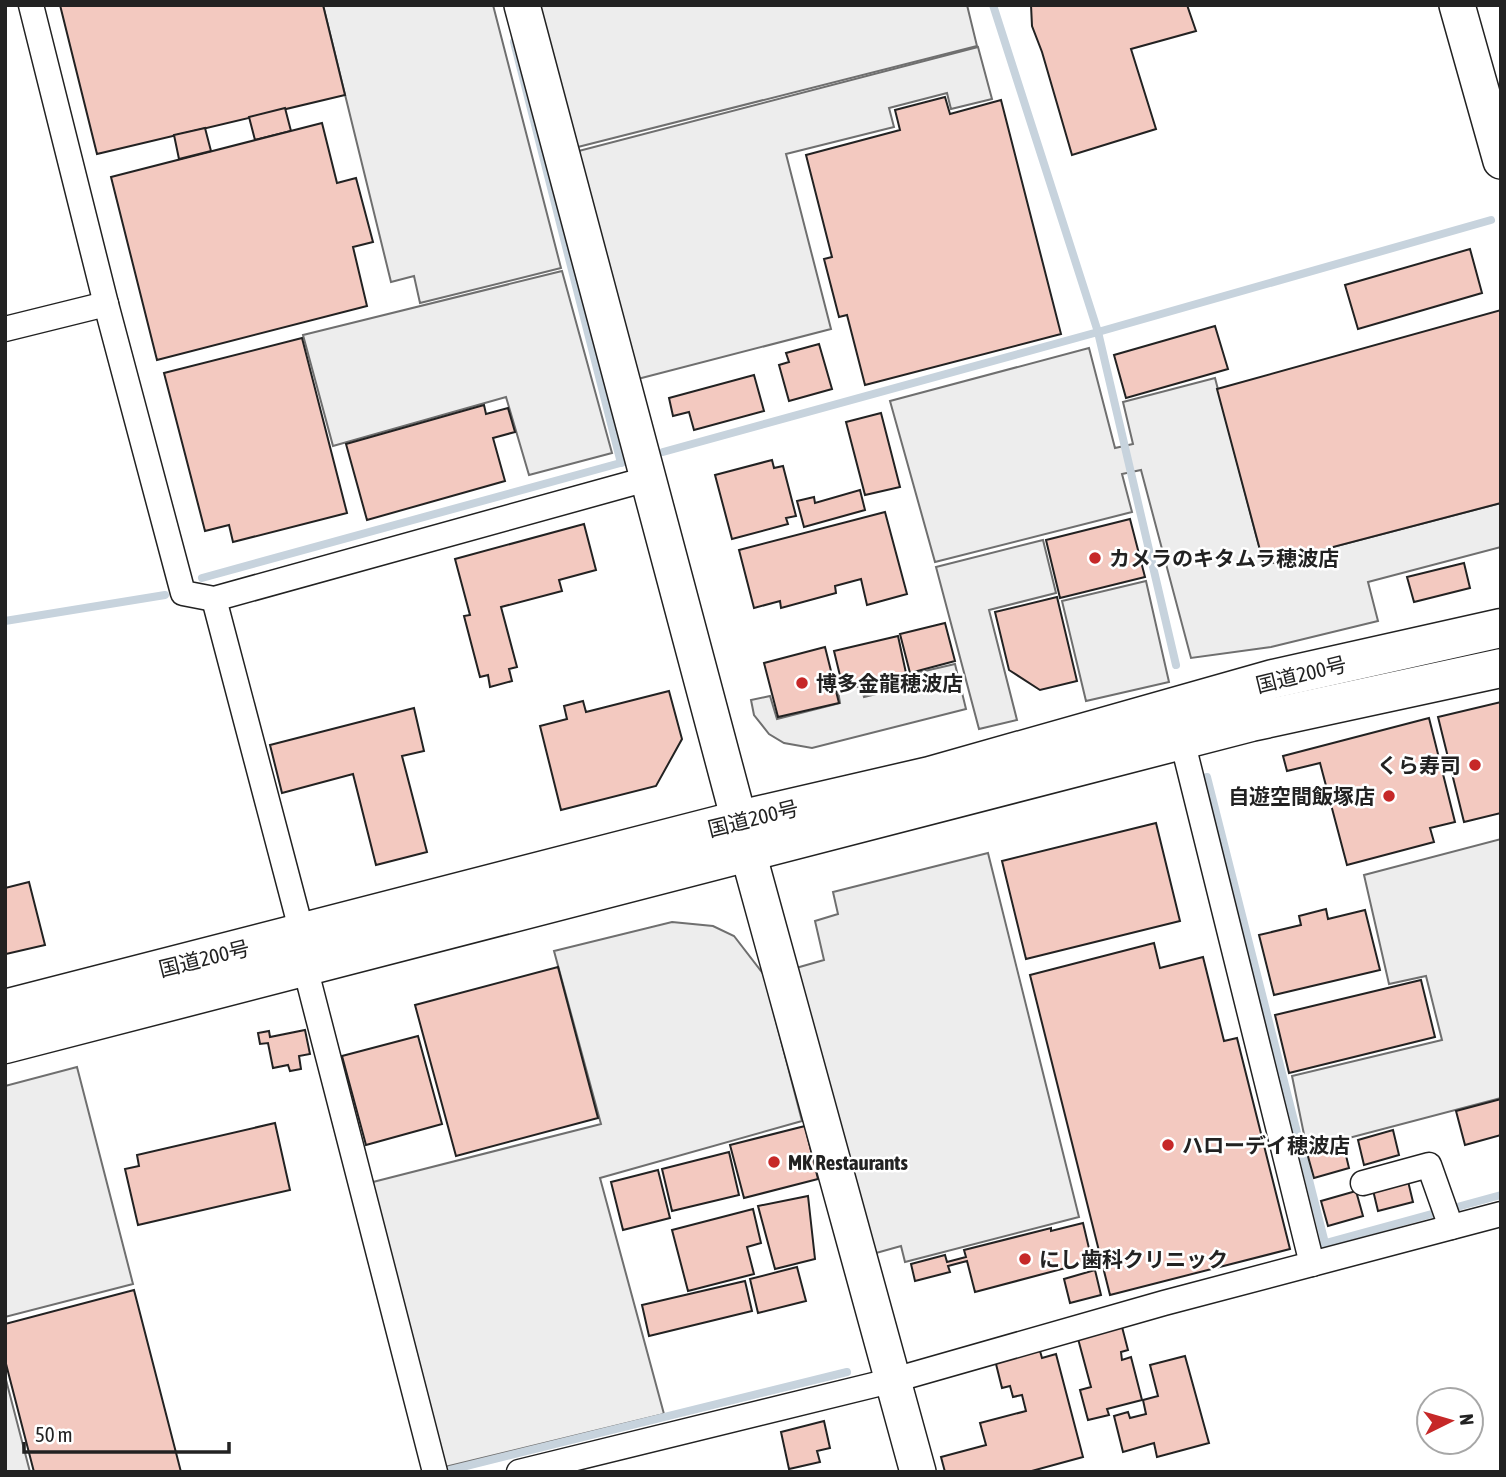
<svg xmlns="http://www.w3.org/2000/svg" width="1506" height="1477" font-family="'Asap Condensed','Noto Sans JP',sans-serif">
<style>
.parking{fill:#ededed;stroke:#6f6f6f;stroke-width:2}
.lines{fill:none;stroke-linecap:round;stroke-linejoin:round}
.stream{stroke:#c7d3dd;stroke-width:8}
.building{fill:#f3c9c0;stroke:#222;stroke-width:2}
.street-casing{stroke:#222;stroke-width:27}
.secondary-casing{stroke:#222;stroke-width:38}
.highway-casing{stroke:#222;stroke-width:41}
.street{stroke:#fff;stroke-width:24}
.secondary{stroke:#fff;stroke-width:35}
.highway{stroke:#fff;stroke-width:38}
.poi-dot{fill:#c62828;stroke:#fff;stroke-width:2.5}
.labels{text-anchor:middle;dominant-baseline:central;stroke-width:5;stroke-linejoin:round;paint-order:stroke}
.poi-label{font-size:21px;font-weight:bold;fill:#222;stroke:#fff;text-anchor:start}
.street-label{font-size:21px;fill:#222;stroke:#fff}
</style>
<rect width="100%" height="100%" fill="#fff"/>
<!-- parking -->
<g class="parking">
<polygon points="323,5 493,5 561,268 420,303 414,276 391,282"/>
<polygon points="534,5 967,5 977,46 570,149"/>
<polygon points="978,47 992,99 951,109 947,93 889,108 894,127 786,154 831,329 630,381 571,153"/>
<polygon points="562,271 612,453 529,475 506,397 333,446 303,335"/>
<polygon points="1089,348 1115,448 1133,444 1123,402 1215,378 1264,565 1501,503 1501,547 1368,582 1378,621 1271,647 1191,658 1141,470 1122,474 1132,512 935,562 890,401"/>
<polygon points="1043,540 1056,593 989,610 1017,720 979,729 936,567"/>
<polygon points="1146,581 1169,682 1086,701 1062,601"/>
<polygon points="955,664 966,709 812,748 784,743 769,734 754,715 751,700 770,696 777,719 840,703 838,691 861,686 864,697 901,688 899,677"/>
<polygon points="1501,839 1501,1098 1307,1149 1292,1076 1442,1040 1426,976 1389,984 1364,875"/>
<polygon points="988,853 1079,1217 905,1262 901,1246 869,1255 796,968 824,960 815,921 838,914 833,892"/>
<polygon points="672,922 713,926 734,936 764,975 802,1121 600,1178 664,1414 445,1467 369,1183 601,1124 554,951"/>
<polygon points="77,1067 133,1284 5,1317 5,1086"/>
<polygon points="5,1376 30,1472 5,1472"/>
</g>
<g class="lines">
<!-- stream -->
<g class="stream">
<polyline points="993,5 1098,332 1491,220"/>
<polyline points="514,42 621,463"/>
<polyline points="663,452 1098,332 1176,665"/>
<polyline points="202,578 624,462"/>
<polyline points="5,621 165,595"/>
<polyline points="1207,777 1325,1243"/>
<polyline points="1322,1244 1501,1195"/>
<polyline points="450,1470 847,1372"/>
</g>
</g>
<!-- building -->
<g class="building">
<polygon points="60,5 323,5 345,95 97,154"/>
<polygon points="1031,5 1187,5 1196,31 1131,49 1156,129 1072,155 1042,52 1032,26"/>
<polygon points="945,97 950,114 1001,100 1061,334 865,385 847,315 839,317 824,259 832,257 806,155 900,130 895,110"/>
<polygon points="285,108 291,131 255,140 249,117"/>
<polygon points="322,123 337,183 356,178 373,242 353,247 367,306 157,360 111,177"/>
<polygon points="205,128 211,151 179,159 174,135"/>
<polygon points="1470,249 1482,293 1358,329 1345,285"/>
<polygon points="1501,310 1501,503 1264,565 1217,389"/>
<polygon points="1215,326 1228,369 1126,398 1114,355"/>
<polygon points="302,338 347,513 233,542 229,525 205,531 164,373"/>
<polygon points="819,344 832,389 789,401 779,365 789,362 786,353"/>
<polygon points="754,375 764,411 694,430 689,412 673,416 669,398"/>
<polygon points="484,405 486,414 508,408 515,432 493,438 505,481 367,520 346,444"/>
<polygon points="881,413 900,487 865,495 846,422"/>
<polygon points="772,460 774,468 783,466 796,516 786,518 788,524 732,539 715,475"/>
<polygon points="860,490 865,510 804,527 797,501 814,497 815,503"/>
<polygon points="885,512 907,594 867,605 861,579 835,586 836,593 781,608 780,601 754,608 739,550"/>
<polygon points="1130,519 1145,577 1060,598 1046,540"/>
<polygon points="584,524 596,570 559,580 562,591 501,607 517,667 509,669 512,681 490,687 488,675 480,677 464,616 470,615 455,559"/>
<polygon points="1464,563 1470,588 1414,602 1407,577"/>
<polygon points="1057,597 1077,681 1040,690 1009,670 995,612"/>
<polygon points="945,623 955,661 910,673 900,634"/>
<polygon points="898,636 906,673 896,676 898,687 865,695 862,683 843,688 834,651"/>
<polygon points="825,647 839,703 778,717 764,663"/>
<polygon points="669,691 682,739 656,786 561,810 540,726 567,719 564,706 583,701 586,712"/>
<polygon points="1501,702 1501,813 1464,822 1438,717"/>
<polygon points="414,708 424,751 402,756 427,852 376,865 353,774 282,793 270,745"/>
<polygon points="1429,718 1455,822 1430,828 1434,842 1347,865 1320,763 1287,771 1283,756"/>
<polygon points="1156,823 1180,921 1026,959 1002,861"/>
<polygon points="29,882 45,945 6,954 5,888"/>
<polygon points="1326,909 1328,919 1365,910 1380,970 1274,995 1259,935 1301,925 1299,916"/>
<polygon points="1154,943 1160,968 1203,957 1224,1041 1237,1038 1290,1249 1110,1295 1030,975"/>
<polygon points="558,967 598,1118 456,1156 415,1005"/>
<polygon points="1421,980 1435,1037 1289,1073 1275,1015"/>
<polygon points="305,1030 310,1054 299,1056 301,1069 290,1071 288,1065 273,1068 268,1043 260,1044 258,1033 269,1031 270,1037"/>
<polygon points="418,1036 442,1124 366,1145 342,1056"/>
<polygon points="1501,1099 1501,1135 1465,1145 1456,1111"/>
<polygon points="275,1123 290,1190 138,1225 125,1169 139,1166 137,1155"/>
<polygon points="805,1126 818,1179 744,1198 730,1145"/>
<polygon points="1393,1130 1399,1155 1364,1165 1358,1140"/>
<polygon points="1343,1143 1349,1168 1314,1178 1307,1153"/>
<polygon points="729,1152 739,1195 672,1211 662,1169"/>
<polygon points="658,1170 670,1218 623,1230 611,1182"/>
<polygon points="1407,1177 1413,1202 1378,1211 1372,1186"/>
<polygon points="1356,1191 1363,1216 1328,1226 1321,1201"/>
<polygon points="808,1196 815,1259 775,1269 758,1206"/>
<polygon points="753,1209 761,1243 747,1247 754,1274 688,1291 672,1230"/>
<polygon points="1083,1223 1092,1261 975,1292 967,1261 948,1266 950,1272 915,1281 911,1264 945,1255 947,1262 966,1257 964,1250 1051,1228 1051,1231"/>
<polygon points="797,1267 806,1301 758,1313 750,1279"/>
<polygon points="1095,1270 1101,1295 1070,1303 1064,1279"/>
<polygon points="745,1281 752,1311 649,1336 642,1305"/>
<polygon points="134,1290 181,1472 34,1472 5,1360 5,1324"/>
<polygon points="1121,1323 1128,1350 1121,1352 1122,1360 1131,1357 1142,1400 1107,1409 1109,1415 1088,1420 1080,1390 1091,1387 1077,1335"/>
<polygon points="1038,1344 1042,1358 1056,1354 1083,1457 1028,1472 945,1472 941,1457 986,1445 980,1423 1026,1411 1022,1395 1013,1397 1010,1386 1002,1388 994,1356"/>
<polygon points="1185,1356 1209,1443 1157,1457 1154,1443 1123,1452 1114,1416 1128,1412 1130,1418 1146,1414 1143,1400 1158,1396 1150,1365"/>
<polygon points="824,1421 830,1448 817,1451 820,1462 789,1469 781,1432"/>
</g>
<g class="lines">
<defs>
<g id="street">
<polyline points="31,5 106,304 183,593 214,599 647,479"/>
<polyline points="5,329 106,304"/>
<polyline points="214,599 302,933"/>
<polyline points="1182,740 1312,1264"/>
<polyline points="305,967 435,1472"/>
<polyline points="1363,1183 1429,1165 1451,1227"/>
<polyline points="519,1472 894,1380 1164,1303 1501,1214"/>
</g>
<g id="secondary">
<polyline points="522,5 739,820 918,1472"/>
<polyline points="1457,5 1501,161"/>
</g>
<g id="highway">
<polyline points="5,1009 739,820 930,776 1273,679 1501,628"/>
<polyline points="5,1044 1251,722 1501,668"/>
</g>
</defs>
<!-- street casing -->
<use href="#street" class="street-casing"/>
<!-- secondary casing -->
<use href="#secondary" class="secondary-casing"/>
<!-- highway casing -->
<use href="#highway" class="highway-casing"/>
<!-- street -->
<use href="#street" class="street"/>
<!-- secondary -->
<use href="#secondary" class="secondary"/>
<!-- highway -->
<use href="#highway" class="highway"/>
</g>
<!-- markers -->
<g class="poi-dot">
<circle cx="1095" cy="558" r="7"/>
<circle cx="802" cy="683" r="7"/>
<circle cx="1475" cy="765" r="7"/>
<circle cx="1389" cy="796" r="7"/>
<circle cx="1168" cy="1145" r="7"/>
<circle cx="774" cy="1162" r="7"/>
<circle cx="1025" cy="1259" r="7"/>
</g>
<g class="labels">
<!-- poi labels -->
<g class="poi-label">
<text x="1109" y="558">カメラのキタムラ穂波店</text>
<text x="816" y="683">博多金龍穂波店</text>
<text x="1461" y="765" text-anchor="end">くら寿司</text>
<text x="1375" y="796" text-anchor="end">自遊空間飯塚店</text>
<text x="1182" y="1145">ハローデイ穂波店</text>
<text x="788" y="1162">MK Restaurants</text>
<text x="1039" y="1259">にし歯科クリニック</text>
</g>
<!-- street labels -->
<g class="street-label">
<text transform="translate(1301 674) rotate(-14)">国道200号</text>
<text transform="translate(753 818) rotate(-14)">国道200号</text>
<text transform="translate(204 958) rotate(-14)">国道200号</text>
</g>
</g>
<!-- border -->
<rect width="1506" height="1477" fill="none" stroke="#222222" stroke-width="14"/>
<!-- north arrow -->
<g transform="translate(1450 1421) rotate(85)"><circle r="33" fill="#ffffff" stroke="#a7a7a7" stroke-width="2"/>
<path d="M0-5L12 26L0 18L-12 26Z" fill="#c62828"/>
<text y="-10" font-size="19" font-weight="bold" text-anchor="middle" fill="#222222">N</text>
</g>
<!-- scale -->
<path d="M24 1442v10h205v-10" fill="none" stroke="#222222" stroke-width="3.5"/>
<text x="35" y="1442" font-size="21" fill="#222222" stroke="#ffffff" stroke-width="5" paint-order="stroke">50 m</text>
</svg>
